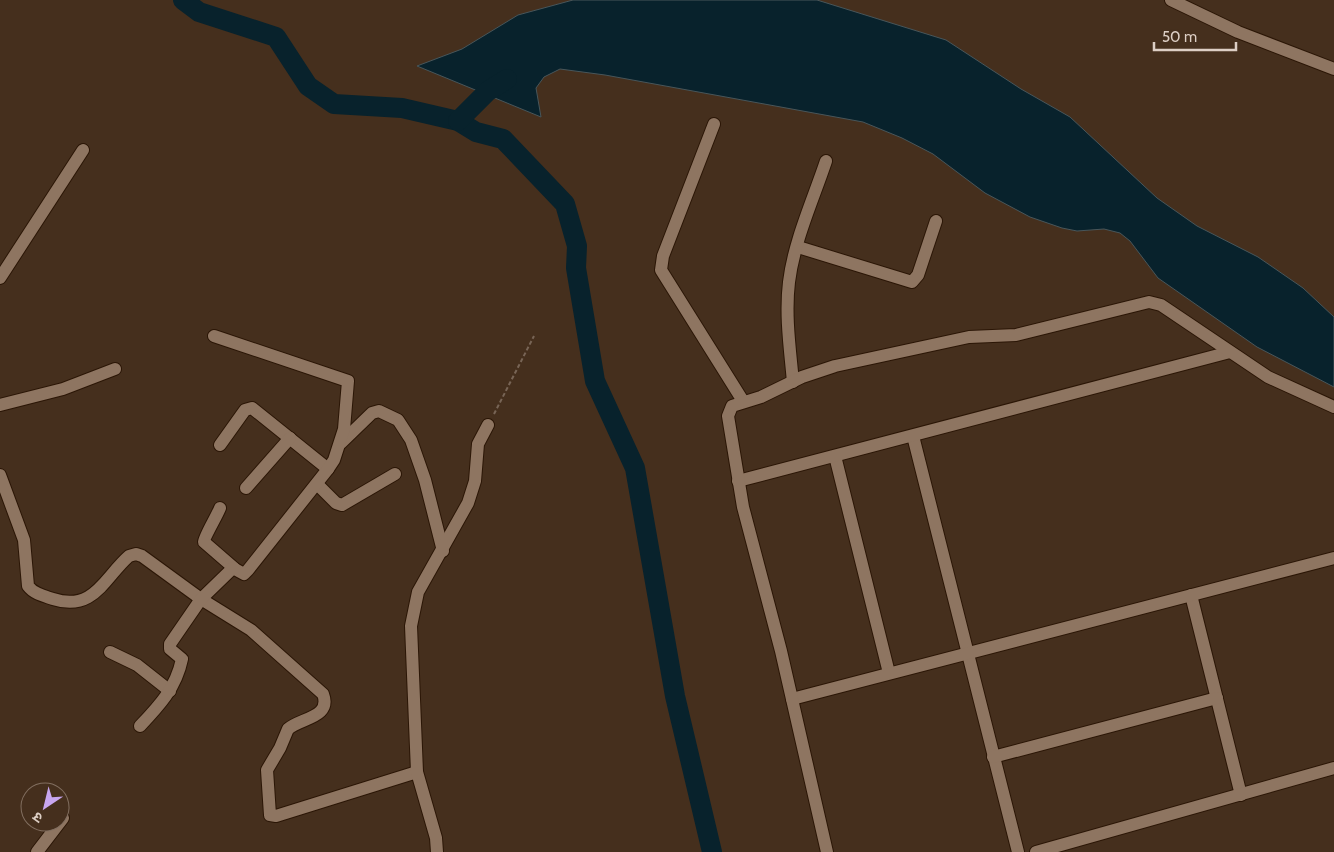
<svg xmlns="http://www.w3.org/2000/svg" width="1334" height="852" font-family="Cabin,'Noto Sans Devanagari',sans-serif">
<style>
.water{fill:#08222c;stroke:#48565a}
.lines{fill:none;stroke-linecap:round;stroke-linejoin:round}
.river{stroke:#08222c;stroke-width:20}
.minor-casing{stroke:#2b1606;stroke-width:14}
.path{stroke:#786556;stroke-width:2;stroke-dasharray:4 2.5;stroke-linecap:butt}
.minor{stroke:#8e7561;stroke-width:12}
</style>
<rect width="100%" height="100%" fill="#452f1d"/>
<!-- water -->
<polygon class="water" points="573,0 817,0 946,40 1021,89 1070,117 1157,198 1197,226 1258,257 1303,288 1334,317 1334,387 1257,347 1158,278 1130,241 1120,233 1104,229 1077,231 1062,228 1030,217 985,193 933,154 902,138 863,122 605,75 560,69 544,77 536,88 541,117 417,66 462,49 518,15"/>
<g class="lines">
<!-- river -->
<g class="river">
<polyline points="183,0 199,12 276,37 308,86 334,104 402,108 458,121 476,132 503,139 565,204 577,246 576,268 595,381 635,468 675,696 712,852"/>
<polyline points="458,121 488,91 507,79"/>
</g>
<defs>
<g id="minor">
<polyline points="1171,0 1238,32 1334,69"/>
<polyline points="714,124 663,256 661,270 743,401"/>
<polyline points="798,247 912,282 918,275 936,221"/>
<polyline points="0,278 83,150"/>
<path d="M 793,382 C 790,349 785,315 789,282 C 794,241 813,200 826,161"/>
<polyline points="0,405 63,389 115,369"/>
<polyline points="913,436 1018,852"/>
<polyline points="341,443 372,413 379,411 398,420 411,440 425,480 443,551"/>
<polyline points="220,445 245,410 252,408 328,469"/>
<polyline points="835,456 889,673"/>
<path d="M 0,475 L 24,540 L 28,586 C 34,594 44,596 53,599 C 94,612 104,578 129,556 L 136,554 L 142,556 L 201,599 L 251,630 L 323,694 C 332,718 300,718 288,729 L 280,748 L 267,770 L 270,815 L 276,816 L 417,772"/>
<polyline points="738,481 1230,352"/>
<polyline points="317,484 336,503 342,505 395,474"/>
<polyline points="246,488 290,438"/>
<path d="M 220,508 C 217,516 204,537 204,542 L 234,568"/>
<polyline points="1191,595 1241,795"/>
<polyline points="110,652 137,665 170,691"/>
<polyline points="792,699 1334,558"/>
<path d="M 140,726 C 159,706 176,688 182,659 L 170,649 L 170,644 L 201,599 L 233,568 L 244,574 L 248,570 L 328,469 L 334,460 L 344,429 L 348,381 L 214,336"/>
<polyline points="993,757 1217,698"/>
<polyline points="37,852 63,818"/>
<polyline points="437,852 436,838 417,772 411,626 418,592 468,503 475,481 478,444 488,425"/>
<polyline points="827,852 781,651 743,507 728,416 732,406 761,397 802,377 835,366 969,337 1016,335 1149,302 1161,305 1268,377 1334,407"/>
<polyline points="1036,852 1334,768"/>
</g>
</defs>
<!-- minor casing -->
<use href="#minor" class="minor-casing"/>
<!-- path -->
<polyline class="path" points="494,414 534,336"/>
<!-- minor -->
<use href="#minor" class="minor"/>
</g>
<!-- north arrow -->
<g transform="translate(45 807) rotate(215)"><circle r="24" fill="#452f1d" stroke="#826f60"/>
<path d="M0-4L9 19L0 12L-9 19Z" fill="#c8a6ef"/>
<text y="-8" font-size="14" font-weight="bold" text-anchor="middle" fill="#ddcfc5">उ</text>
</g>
<!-- scale -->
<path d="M1154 42v8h82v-8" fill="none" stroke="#ddcfc5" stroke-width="2.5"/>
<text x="1162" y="42" font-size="15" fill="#ddcfc5" stroke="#452f1d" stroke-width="4" paint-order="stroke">50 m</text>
</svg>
